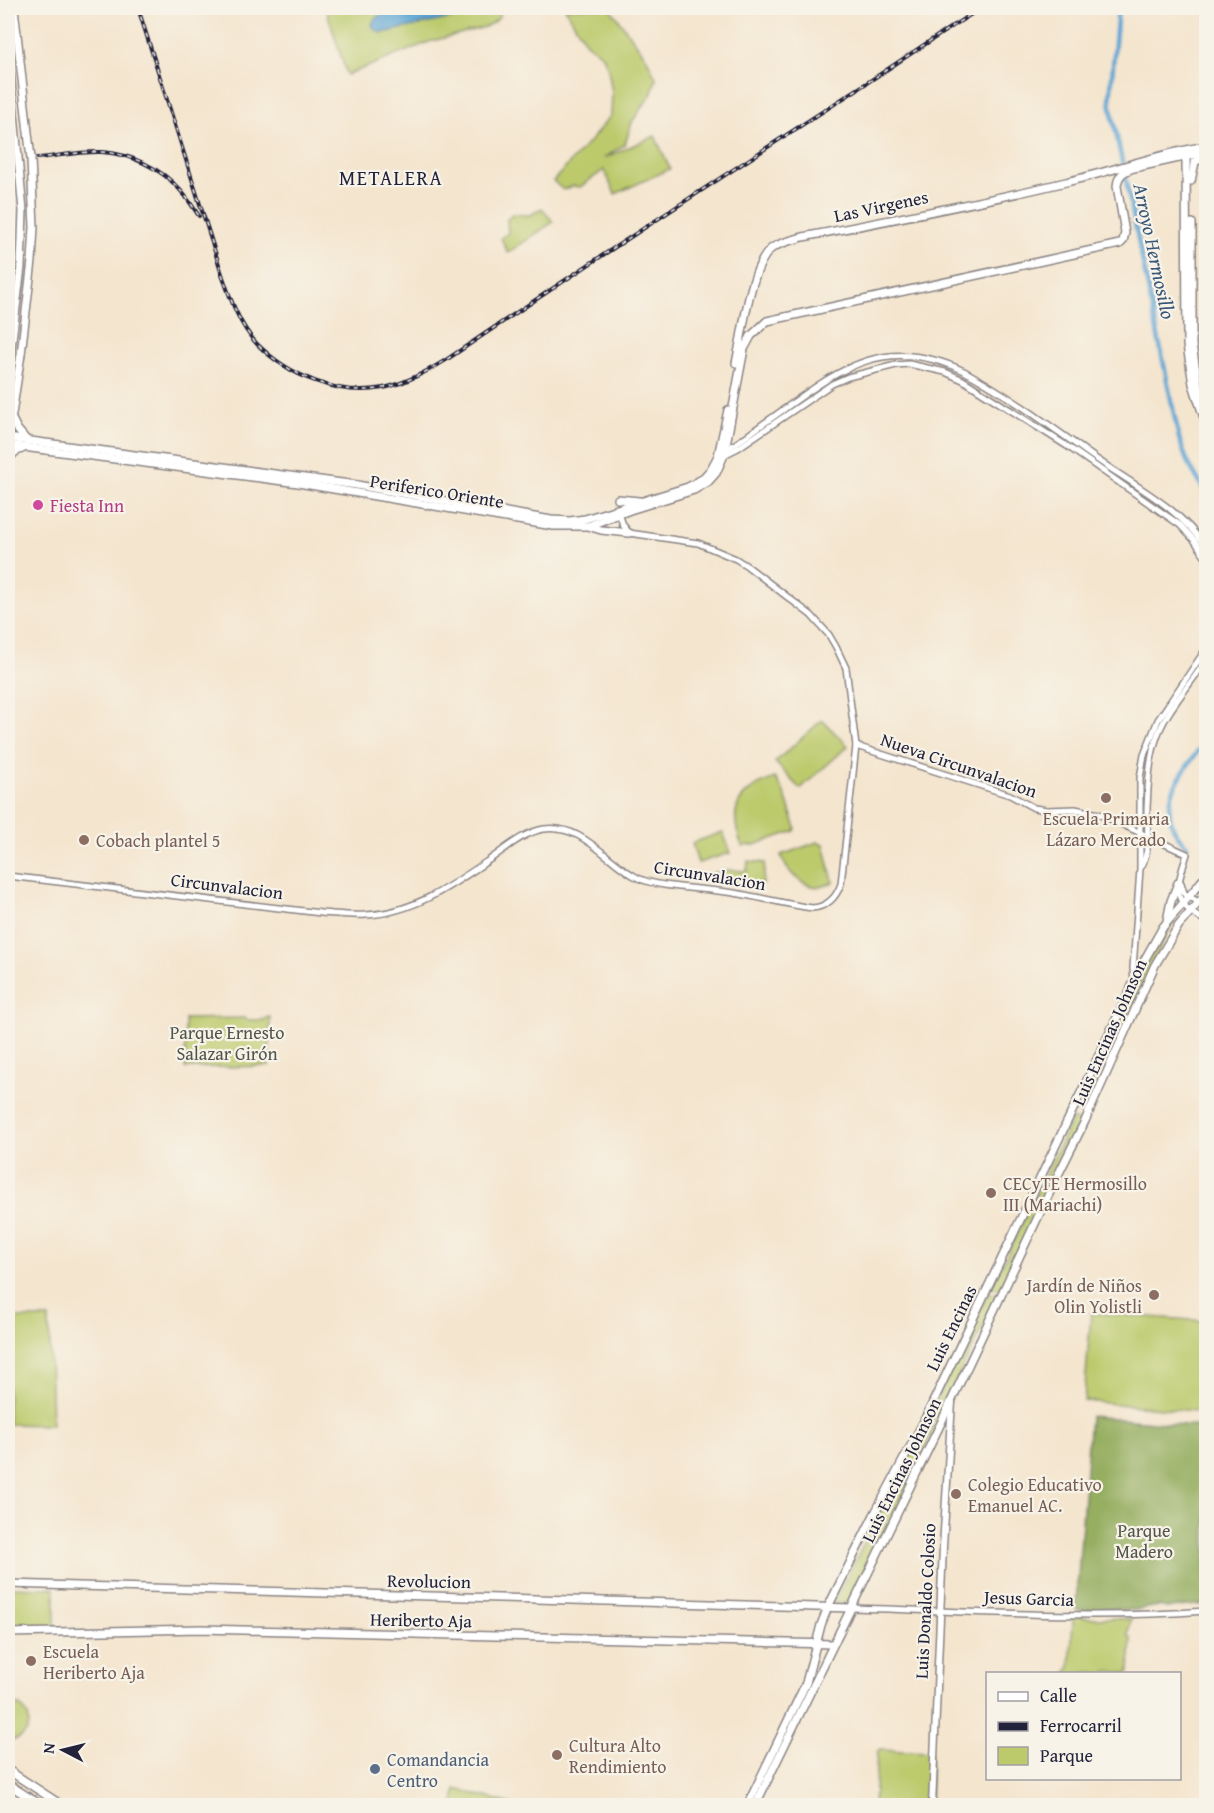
<svg xmlns="http://www.w3.org/2000/svg" width="1214" height="1813" font-family="'Gentium Book Plus',serif">
<style>
.green{fill:#bcca6c;stroke:#6f7654;stroke-width:1.5}
.forest{fill:#95ae60;stroke:#5c684e;stroke-width:1.5}
.water{fill:#5ca5d4;stroke:#3f6488;stroke-width:1.5}
.lines{fill:none;stroke-linecap:round;stroke-linejoin:round}
.canal{stroke:#5ca5d4;stroke-width:4.5}
.tertiary-casing{stroke:#8b8484;stroke-width:8}
.secondary-casing{stroke:#8b8484;stroke-width:9}
.primary-casing{stroke:#8b8484;stroke-width:10}
.trunk-casing{stroke:#8b8484;stroke-width:10}
.tertiary{stroke:#fff;stroke-width:5}
.secondary{stroke:#fff;stroke-width:6}
.primary{stroke:#fff;stroke-width:7}
.trunk{stroke:#fff;stroke-width:7}
.rail-casing{stroke:#22223b;stroke-width:4}
.rail{stroke:#f7f3e8;stroke-width:1.5;stroke-dasharray:4.5;stroke-linecap:butt}
.hotel-dot{fill:#d1479c;stroke:#f7f3e8;stroke-width:2}
.education-dot{fill:#8d6e63;stroke:#f7f3e8;stroke-width:2}
.service-dot{fill:#5c6f8a;stroke:#f7f3e8;stroke-width:2}
.labels{text-anchor:middle;dominant-baseline:central;stroke-width:4.5;stroke-linejoin:round;paint-order:stroke}
.street-label{font-size:18px;fill:#22223b;stroke:#f7f3e8}
.hotel-label{font-size:18px;fill:#b23c85;stroke:#f7f3e8;text-anchor:start}
.education-label{font-size:18px;fill:#785e54;stroke:#f7f3e8;text-anchor:start}
.park-label{font-size:18px;fill:#50544a;stroke:#f7f3e8}
.service-label{font-size:18px;fill:#4e5e75;stroke:#f7f3e8;text-anchor:start}
.neighbourhood-label{font-size:20px;letter-spacing:1.5px;fill:#22223b;stroke:#f7f3e8}
.water-label{font-size:20px;font-style:italic;fill:#395678;stroke:#f7f3e8}
</style>
<rect width="100%" height="100%" fill="#f7f3e8"/>
<filter id="ink" filterUnits="userSpaceOnUse"><feTurbulence type="fractalNoise" baseFrequency=".0167" numOctaves="2"/><feDisplacementMap in="SourceGraphic" scale="12" xChannelSelector="R" yChannelSelector="G"/><feConvolveMatrix kernelMatrix="1 2 1 2 8 2 1 2 1" color-interpolation-filters="sRGB"/></filter>
<filter id="wash" filterUnits="userSpaceOnUse"><feTurbulence type="fractalNoise" baseFrequency=".008" numOctaves="4" result="noise"/><feDisplacementMap in="SourceGraphic" scale="24" xChannelSelector="R" yChannelSelector="G"/><feGaussianBlur stdDeviation="1.35" result="paint"/><feColorMatrix in="noise" values="0 0 0 0 0 0 0 0 0 0 0 0 0 0 0 0 0 1.4 0 .05"/><feComposite in="paint" operator="in"/></filter>
<g filter="url(#wash)">
<rect width="100%" height="100%" fill="#f4e5ce"/>
<!-- green -->
<g class="green">
<polygon points="328,8 503,8 497,20 485,27 429,42 347,75 326,9"/>
<polygon points="565,8 610,8 646,57 656,78 652,93 632,122 625,144 604,158 655,136 670,169 615,194 604,170 580,187 573,186 563,190 553,181 592,139 611,115 612,92 608,69 603,56 586,43"/>
<polygon points="542,208 553,222 508,253 501,238 508,233 507,219 512,214 531,215"/>
<polygon points="822,720 848,746 800,789 775,762"/>
<path d="M 775,778 L 783,790 L 796,828 L 795,831 L 754,845 L 742,846 C 727,808 738,791 775,778 Z"/>
<polygon points="723,832 730,853 698,863 692,843"/>
<path d="M 818,842 L 824,844 L 833,882 C 811,896 787,875 781,855 Z"/>
<polygon points="748,861 765,863 763,884 728,880 728,878 714,879 713,873 729,870 747,871"/>
<polygon points="1176,917 1164,939 1083,1115 1076,1112 1160,936"/>
<polygon points="270,1017 269,1066 185,1068 185,1019 244,1018 247,1020 264,1020 266,1018"/>
<polygon points="1072,1119 1081,1122 1000,1290 991,1288"/>
<polygon points="989,1292 998,1295 937,1421 927,1420"/>
<polygon points="1091,1313 1206,1321 1206,1412 1084,1401"/>
<polygon points="8,1318 49,1318 52,1425 8,1424"/>
<polygon points="925,1426 935,1427 850,1604 833,1603"/>
<polygon points="8,1587 55,1588 55,1628 8,1629"/>
<polygon points="1071,1617 1131,1619 1128,1636 1131,1637 1129,1673 1125,1673 1124,1672 1107,1672 1106,1674 1094,1673 1094,1672 1066,1674 1070,1667 1073,1621"/>
<path d="M 11,1703 C 37,1708 34,1741 8,1740 L 8,1704 Z"/>
<polygon points="879,1750 929,1752 931,1755 930,1805 874,1806 877,1753"/>
<polygon points="456,1789 512,1804 512,1805 454,1805"/>
</g>
<!-- forest -->
<polygon class="forest" points="1090,1416 1206,1427 1206,1604 1167,1608 1159,1606 1135,1610 1123,1610 1116,1608 1078,1610 1075,1608 1076,1604"/>
<!-- water -->
<polygon class="water" points="390,8 483,8 475,13 466,15 382,33 374,29 372,24 375,19"/>
<g class="lines">
<!-- canal -->
<g class="canal">
<polyline points="1118,8 1110,100 1112,113 1179,438 1187,461 1206,493"/>
<path d="M 1187,846 C 1183,841 1177,836 1175,831 C 1157,797 1188,766 1206,740"/>
</g>
</g>
</g>
<g filter="url(#ink)">
<g class="lines">
<defs>
<g id="tertiary">
<path d="M 724,450 C 738,444 750,433 763,424 C 831,377 877,330 964,371 C 1010,396 1053,428 1095,458 C 1132,484 1182,509 1206,548"/>
<polyline points="722,456 738,448 832,384 848,377 896,365 909,364 945,372 963,380 1067,446 1180,525 1195,541 1206,557"/>
<path d="M 856,746 L 1010,795 L 1034,808 L 1047,810 L 1075,809 L 1099,814 L 1187,854 C 1176,889 1170,903 1206,921"/>
<path d="M 1141,867 C 1151,850 1147,828 1147,808 C 1148,787 1149,763 1155,743 C 1163,713 1190,686 1206,660"/>
<path d="M 8,876 L 321,913 C 336,914 351,916 366,915 C 413,913 451,886 489,860 C 505,849 524,832 544,829 C 584,824 606,862 638,878 C 659,888 703,888 727,892 C 756,896 784,904 812,908 C 827,907 836,898 841,884 L 856,746 L 846,668 L 836,647 L 829,635 L 811,615 L 747,566 L 736,559 L 698,543 L 629,533 L 623,525 L 619,513"/>
<polyline points="1181,883 1184,893 1206,907"/>
<polyline points="1134,982 1133,968 1140,869 1140,778 1144,755 1158,720 1206,649"/>
<path d="M 851,1608 C 969,1611 1088,1620 1206,1611"/>
</g>
<polyline id="secondary" points="932,1806 943,1547 952,1402"/>
<g id="primary">
<polyline points="8,50 23,211 21,267 8,372"/>
<polyline points="1186,152 1187,345 1193,384 1206,424"/>
<polyline points="1192,223 1192,345 1198,384 1206,410"/>
<polyline points="8,441 21,354 32,261 34,227 31,159 14,8"/>
<polyline points="1167,921 1171,901 1178,883"/>
<polyline points="8,1584 851,1608"/>
<polyline points="8,1633 201,1629 833,1644"/>
<polyline points="8,1770 63,1806"/>
<polyline points="8,1784 42,1806"/>
<polyline points="747,1806 806,1683 821,1625 828,1607 874,1515 923,1423 1145,959 1163,927 1206,876"/>
<polyline points="755,1806 940,1425 1055,1181 1085,1121 1155,965 1179,925 1206,894"/>
</g>
<g id="trunk">
<polyline points="1191,181 1195,162 1206,156"/>
<path d="M 736,363 C 743,334 749,267 772,248 C 781,242 793,240 803,237 C 891,220 979,203 1066,182 C 1113,171 1158,154 1206,146"/>
<polyline points="12,419 17,429 27,441"/>
<polyline points="8,438 357,485 551,520 570,521 585,519 688,487 702,479 711,469 718,456 728,410"/>
<path d="M 8,445 L 298,483 L 553,526 L 588,526 L 630,510 L 694,490 L 708,482 L 716,473 L 724,455 L 744,349 L 751,336 L 767,321 L 1120,244 L 1123,241 L 1125,233 L 1117,186 C 1118,175 1124,171 1134,168 L 1206,152"/>
<polyline points="8,460 15,452 24,448"/>
<polyline points="618,499 639,501"/>
<polyline points="588,526 601,530 629,533"/>
</g>
</defs>
<!-- tertiary casing -->
<use href="#tertiary" class="tertiary-casing"/>
<!-- secondary casing -->
<use href="#secondary" class="secondary-casing"/>
<!-- primary casing -->
<use href="#primary" class="primary-casing"/>
<!-- trunk casing -->
<use href="#trunk" class="trunk-casing"/>
<!-- tertiary -->
<use href="#tertiary" class="tertiary"/>
<!-- secondary -->
<use href="#secondary" class="secondary"/>
<!-- primary -->
<use href="#primary" class="primary"/>
<!-- trunk -->
<use href="#trunk" class="trunk"/>
<defs>
<g id="rail">
<path d="M 138,8 L 222,274 C 230,298 239,325 257,344 C 288,375 338,397 383,388 C 404,384 428,371 446,360 C 582,268 718,179 856,90 C 898,63 939,34 981,8"/>
<path d="M 38,158 C 59,156 81,151 102,152 C 131,154 161,168 180,190 C 187,197 193,207 199,216"/>
</g>
</defs>
<!-- rail casing -->
<use href="#rail" class="rail-casing"/>
<!-- rail -->
<use href="#rail" class="rail"/>
</g>
</g>
<!-- markers -->
<circle class="hotel-dot" cx="38" cy="505" r="6"/>
<g class="education-dot">
<circle cx="1106" cy="798" r="6"/>
<circle cx="84" cy="840" r="6"/>
<circle cx="991" cy="1193" r="6"/>
<circle cx="1154" cy="1295" r="6"/>
<circle cx="956" cy="1494" r="6"/>
<circle cx="31" cy="1661" r="6"/>
<circle cx="557" cy="1755" r="6"/>
</g>
<circle class="service-dot" cx="375" cy="1769" r="6"/>
<g class="labels">
<!-- street labels -->
<g class="street-label">
<text transform="translate(881 206) rotate(-12)">Las Virgenes</text>
<text transform="translate(437 491) rotate(9)">Periferico Oriente</text>
<text transform="translate(959 765) rotate(19)">Nueva Circunvalacion</text>
<text transform="translate(710 875) rotate(9)">Circunvalacion</text>
<text transform="translate(227 886) rotate(7)">Circunvalacion</text>
<text transform="translate(1109 1032) rotate(-66)">Luis Encinas Johnson</text>
<text transform="translate(951 1328) rotate(-64)">Luis Encinas</text>
<text transform="translate(901 1470) rotate(-64)">Luis Encinas Johnson</text>
<text transform="translate(429 1581) rotate(1)">Revolucion</text>
<text transform="translate(1029 1598) rotate(2)">Jesus Garcia</text>
<text transform="translate(925 1601) rotate(-87)">Luis Donaldo Colosio</text>
<text transform="translate(421 1620) rotate(1)">Heriberto Aja</text>
</g>
<!-- hotel labels -->
<g class="hotel-label">
<text x="50" y="505">Fiesta Inn</text>
</g>
<!-- education labels -->
<g class="education-label">
<text x="1106" y="818" text-anchor="middle">Escuela Primaria<tspan x="1106" dy="21">Lázaro Mercado</tspan></text>
<text x="96" y="840">Cobach plantel 5</text>
<text x="1003" y="1183">CECyTE Hermosillo<tspan x="1003" dy="21">III (Mariachi)</tspan></text>
<text x="1142" y="1285" text-anchor="end">Jardín de Niños<tspan x="1142" dy="21">Olin Yolistli</tspan></text>
<text x="968" y="1484">Colegio Educativo<tspan x="968" dy="21">Emanuel AC.</tspan></text>
<text x="43" y="1651">Escuela<tspan x="43" dy="21">Heriberto Aja</tspan></text>
<text x="569" y="1745">Cultura Alto<tspan x="569" dy="21">Rendimiento</tspan></text>
</g>
<!-- park labels -->
<g class="park-label">
<text x="227" y="1032">Parque Ernesto<tspan x="227" dy="21">Salazar Girón</tspan></text>
<text x="1144" y="1530">Parque<tspan x="1144" dy="21">Madero</tspan></text>
</g>
<!-- service labels -->
<g class="service-label">
<text x="387" y="1759">Comandancia<tspan x="387" dy="21">Centro</tspan></text>
</g>
<!-- neighbourhood labels -->
<g class="neighbourhood-label">
<text x="391" y="177">METALERA</text>
</g>
<!-- water labels -->
<g class="water-label">
<text transform="translate(1155 251) rotate(78)">Arroyo Hermosillo</text>
</g>
</g>
<!-- margin -->
<rect width="1214" height="1813" fill="none" stroke="#f7f3e8" stroke-width="30"/>
<!-- legend -->
<rect x="986" y="1672" width="195" height="108" fill="#f7f3e8" stroke="#a29fa3" stroke-width="1.5"/>
<rect x="998" y="1692" width="30" height="9" fill="#ffffff" stroke="#a29fa3" stroke-width="1.5"/>
<text x="1040" y="1702" font-size="18" fill="#22223b">Calle</text>
<rect x="998" y="1722" width="30" height="9" fill="#22223b" stroke="#a29fa3" stroke-width="1.5"/>
<text x="1040" y="1732" font-size="18" fill="#22223b">Ferrocarril</text>
<rect x="998" y="1747" width="30" height="18" fill="#bcca6c" stroke="#a29fa3" stroke-width="1.5"/>
<text x="1040" y="1762" font-size="18" fill="#22223b">Parque</text>
<!-- north arrow -->
<g transform="translate(63 1750) rotate(277)" stroke="#f7f3e8" stroke-width="4.5" paint-order="stroke">
<path d="M0-4.5L10 22L0 15L-10 22Z" fill="#22223b"/>
<text y="-9" font-size="16" font-weight="bold" text-anchor="middle" fill="#22223b">N</text>
</g>
</svg>
